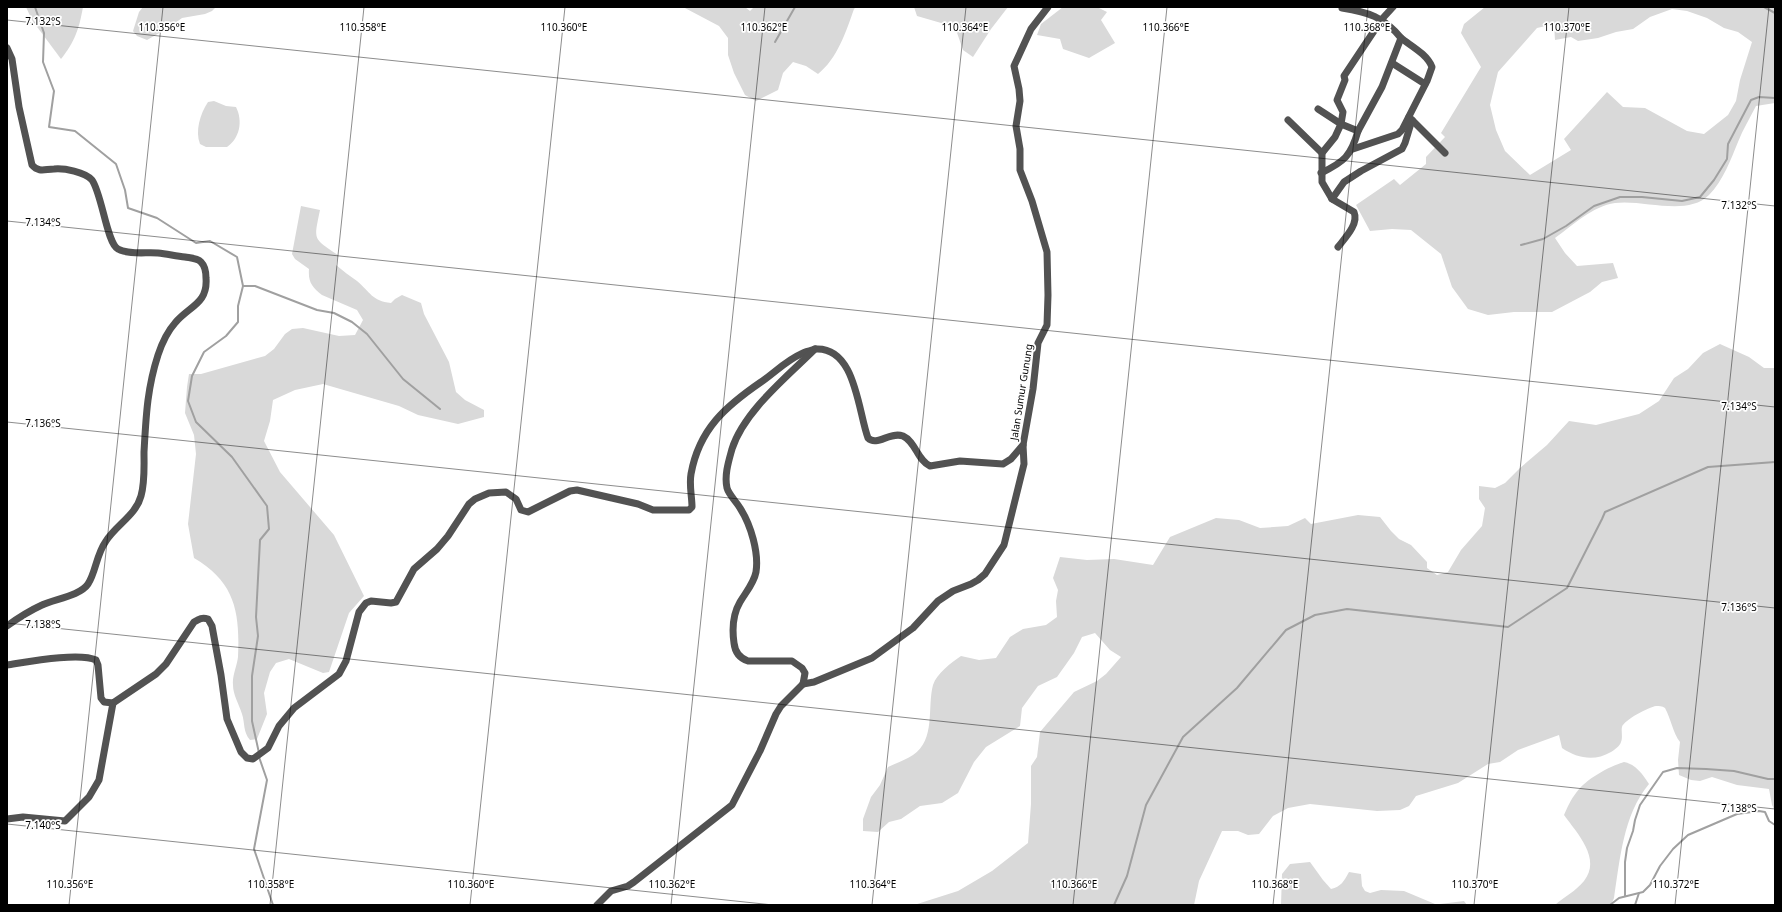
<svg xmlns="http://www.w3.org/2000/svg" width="1782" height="912" font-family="'Noto Sans',sans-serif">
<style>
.green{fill:#d9d9d9;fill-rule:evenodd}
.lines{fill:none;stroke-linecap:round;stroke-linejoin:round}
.stream{stroke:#a0a0a0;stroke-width:2}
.minor{stroke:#525252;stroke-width:7}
.ticks{fill:none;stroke:#000;stroke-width:1;stroke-opacity:0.45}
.labels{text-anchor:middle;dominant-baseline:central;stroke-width:3.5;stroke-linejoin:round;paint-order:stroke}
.street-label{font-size:10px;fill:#000;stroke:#fff}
.ticks-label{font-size:10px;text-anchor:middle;fill:#000;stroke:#fff;stroke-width:3.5;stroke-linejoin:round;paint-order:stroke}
</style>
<rect width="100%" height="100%" fill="#fff"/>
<!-- green -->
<g class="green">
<path d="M 26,7 L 83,7 C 79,29 75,41 61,59 L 32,20 Z"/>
<polygon points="143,7 216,7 212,11 205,14 182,18 168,28 147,40 137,36 133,31 139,12"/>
<path d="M 683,7 L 745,7 L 750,11 L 754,7 L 856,7 L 854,9 C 846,32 837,59 818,74 L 806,66 L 793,62 L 783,73 L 778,90 L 756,101 L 745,95 L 734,73 L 728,55 L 728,38 L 719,26 Z"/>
<polygon points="914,7 1008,7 991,29 973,57 963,50 955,27 917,16"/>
<polygon points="1063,7 1097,7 1107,12 1101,20 1115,43 1089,58 1063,49 1060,39 1037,35 1041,24"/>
<path d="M 1485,7 L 1775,7 L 1775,103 L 1756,106 C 1750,118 1743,129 1738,142 C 1731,159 1723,181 1709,195 C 1687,217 1643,199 1615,203 C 1593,206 1573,225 1555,238 L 1565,253 L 1577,266 L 1613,263 L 1618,278 L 1602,282 L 1590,292 L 1552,312 L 1514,312 L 1488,315 L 1468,309 L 1452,287 L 1441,254 L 1411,230 L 1392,229 L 1370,231 L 1356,205 L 1394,179 L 1400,185 L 1426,164 L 1426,157 L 1445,137 L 1441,133 L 1481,67 L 1461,33 L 1464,24 ZM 1672,9 L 1687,11 L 1707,18 L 1724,28 L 1738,32 L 1752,42 L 1740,80 L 1736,101 L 1728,115 L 1704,134 L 1687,131 L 1645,108 L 1623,107 L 1607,92 L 1564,139 L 1571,150 L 1530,175 L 1505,151 L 1496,130 L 1490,105 L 1498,72 L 1537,28 L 1554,24 L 1555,40 L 1571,37 L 1578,41 L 1598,38 L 1616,32 L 1633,29 L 1650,17 Z"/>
<path d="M 214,101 L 226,106 L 236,107 C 243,121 240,138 227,147 L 206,147 L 200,144 C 195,131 200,114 208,102 Z"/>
<path d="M 301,206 L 320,210 C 314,240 312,238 338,255 L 336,265 C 343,271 350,276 357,281 C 370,292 372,301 391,303 L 395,299 L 402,295 L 421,303 L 424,314 L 449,362 L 456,392 L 465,400 L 484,410 L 484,417 L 458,424 L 418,415 L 399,406 L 323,384 L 295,390 L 273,400 L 270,421 L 264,441 L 280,472 L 334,535 L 364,596 L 349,613 L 329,672 L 323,673 L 289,659 L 276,663 L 270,672 L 264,693 L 267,714 L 257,739 L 250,740 C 243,732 245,723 242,714 C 239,704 233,695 233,685 C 232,676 237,666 238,657 C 240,612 235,582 194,558 L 188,524 L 196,454 L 194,435 L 185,413 L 187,387 L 189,374 L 201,374 L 265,356 L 274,349 L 285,334 L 292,329 L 303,328 L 339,336 L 355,335 L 363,320 L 357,310 L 322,295 C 312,287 308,282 309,269 L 295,259 L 292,254 Z"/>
<path d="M 1720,344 L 1749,357 L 1764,368 L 1775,368 L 1775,811 L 1772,805 L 1769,789 L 1737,785 L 1712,777 L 1700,781 L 1691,780 L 1679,775 L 1678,760 L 1680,742 C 1673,733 1671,719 1665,708 C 1662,706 1659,706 1656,706 C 1649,707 1624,720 1622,727 C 1621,731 1623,737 1621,742 C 1620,746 1614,750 1611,752 C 1594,762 1577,758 1562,748 L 1559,735 L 1518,750 L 1500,762 L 1488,764 L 1458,783 L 1416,796 L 1409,806 L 1400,810 L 1377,811 L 1310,804 L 1288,808 L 1273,816 L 1259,834 L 1248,835 L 1238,831 L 1222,831 L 1199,881 L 1194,905 L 914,905 L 958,891 L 992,871 L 1028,843 L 1031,804 L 1031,766 L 1037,757 L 1040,732 L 1074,692 L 1097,681 L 1106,674 L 1121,657 L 1110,650 L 1095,633 L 1082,637 L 1074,653 L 1057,677 L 1038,686 L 1022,708 L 1020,726 L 986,747 L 974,762 L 958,793 L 942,803 L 920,806 L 901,819 L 889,822 L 878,832 L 863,831 L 863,819 L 871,797 L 880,785 L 888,767 C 896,763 906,760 913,755 C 936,740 927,707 933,685 C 937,673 951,663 961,656 L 979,660 L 996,658 L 1010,637 L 1023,629 L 1046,625 L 1057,617 L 1056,601 L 1058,590 L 1053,578 L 1060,557 L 1087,560 L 1114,559 L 1153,565 L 1170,537 L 1216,518 L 1239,520 L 1260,528 L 1288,526 L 1305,518 L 1311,524 L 1358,515 L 1380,517 L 1391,531 L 1399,539 L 1411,545 L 1427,562 L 1427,568 L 1437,575 L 1448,572 L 1461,550 L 1482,526 L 1485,508 L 1479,499 L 1479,486 L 1495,488 L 1505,483 L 1520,468 L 1547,445 L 1569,421 L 1596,425 L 1639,414 L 1659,401 L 1674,378 L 1688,369 L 1703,353 Z"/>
<path d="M 1624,762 C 1636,764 1643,775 1649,784 C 1623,815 1620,860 1614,898 L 1611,905 L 1555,905 C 1564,897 1576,891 1584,881 C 1602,859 1577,833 1564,815 C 1567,808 1571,799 1576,793 C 1586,779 1608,767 1624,762 Z"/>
<path d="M 1310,862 L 1323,880 L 1331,889 C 1341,887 1344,881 1349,872 L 1361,874 L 1362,886 L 1365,891 L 1370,893 L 1381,890 L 1404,891 L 1435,904 L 1440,904 L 1464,901 L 1467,905 L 1281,905 L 1282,874 L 1290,864 Z"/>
</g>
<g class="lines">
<!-- stream -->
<g class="stream">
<polyline points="35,7 44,33 43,62 54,91 49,127 75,131 116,164 125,190 128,208 157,218 196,243 210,241 237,257 243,286 238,306 238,322 226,336 204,352 192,376 188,401 196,422 232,457 267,506 269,529 260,540 256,617 258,636 252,676 252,721 259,753"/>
<polyline points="1764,7 1775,13"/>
<polyline points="775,42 795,7"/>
<polyline points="1521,245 1543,239 1566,226 1594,206 1620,197 1642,197 1682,201 1700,197 1714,180 1727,159 1728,144 1751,100 1759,97 1775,98"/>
<polyline points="243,286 255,286 317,310 334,313 352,322 367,334 403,379 440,409"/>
<polyline points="259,757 267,780 254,849 273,905"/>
<polyline points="1625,896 1625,862 1627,848 1633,831 1635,820 1640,805 1663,772 1677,768 1706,769 1734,771 1768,779 1775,779"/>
<polyline points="1114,905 1127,876 1146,805 1183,737 1237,688 1286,630 1315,615 1347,609 1508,627 1567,588 1602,519 1605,512 1708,467 1775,462"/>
<polyline points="1610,905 1619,898 1643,892 1650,885 1660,866 1673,849 1688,835 1737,814 1759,811 1765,812 1769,821 1775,825"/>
<polyline points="1635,905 1639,893"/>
</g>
<!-- minor -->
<g class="minor">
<path d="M 7,48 L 12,59 L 19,107 L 32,165 C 39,173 45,169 54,169 C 64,168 85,172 92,180 C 102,194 107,244 118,249 C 129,255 146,252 158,253 C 167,254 176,256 185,257 C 190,258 197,258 201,262 C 205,266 206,272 206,278 C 208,304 189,306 175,323 C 167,332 162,343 158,355 C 147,389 146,417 144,452 C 144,467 145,482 141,496 C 136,515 116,525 106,541 C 96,555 96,572 88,584 C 80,596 54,599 42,605 C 29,611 18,618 7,626"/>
<polyline points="1392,63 1425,84"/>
<path d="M 1318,109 L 1341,124 L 1358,131 L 1382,87 L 1401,38 C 1384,17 1368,12 1342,8"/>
<polyline points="1409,117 1445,153"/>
<polyline points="1288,120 1322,153"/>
<path d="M 1353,149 L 1398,134 L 1402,130 L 1427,81 L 1432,67 C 1427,54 1411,46 1401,38"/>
<path d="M 1321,173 C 1344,162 1351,156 1358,131"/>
<polyline points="1332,199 1344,182 1361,171 1402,149 1405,143 1412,120"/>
<path d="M 1338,247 C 1345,238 1359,224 1354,212 L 1332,199 L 1322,182 L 1322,153 L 1335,137 L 1341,124 L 1343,112 L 1337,100 L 1345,80 L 1344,76 L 1382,19 L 1393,7"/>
<path d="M 7,665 C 27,662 79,652 96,660 L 98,665 L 101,698 L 104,702 L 113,703 L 156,674 L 166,664 L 194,622 C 199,619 202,617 208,619 L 212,626 L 221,675 L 227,719 L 241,752 L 247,758 L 253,759 L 268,748 L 279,726 L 294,708 L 339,674 L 346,661 L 359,612 L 366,603 L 371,601 L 391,603 L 396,602 L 414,569 L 437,549 L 448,536 L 469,504 L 475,499 L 489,493 L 506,492 L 516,499 L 521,510 L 528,512 L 570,491 L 577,490 L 638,504 L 653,510 L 689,510 L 692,507 C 692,497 689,485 691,474 C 699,429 726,406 761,382 C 774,373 787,360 801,354 C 805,351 811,351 815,349"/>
<polyline points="803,684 814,682 872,658 913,628 938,601 953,591 971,584 978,580 985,574 1004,545 1024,464 1023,445 1033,389 1038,343 1047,325 1048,295 1047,252 1032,201 1020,170 1020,149 1016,126 1020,101 1019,89 1014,66 1031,29 1048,7"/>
<polyline points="7,819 23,817 65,821 89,797 99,780 113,703"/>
<path d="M 597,905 L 611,891 L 628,886 L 634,882 L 732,805 L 760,751 L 776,714 L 781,706 L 803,684 L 805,673 L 802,668 L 792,661 L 748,661 C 739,658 735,652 734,643 C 732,629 733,614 740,602 C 746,592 754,583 756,572 C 759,553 751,525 740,508 C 736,501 729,495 727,488 C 724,475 729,460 732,449 C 744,411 788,376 815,349 C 856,346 858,412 868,438 C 877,447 890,431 903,436 C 916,442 917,460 930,466 L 960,461 L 1003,464 L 1011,459 L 1023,445"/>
</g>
</g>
<!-- ticks -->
<path class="ticks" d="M 7,20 L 1775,206M 7,221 L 1775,407M 7,422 L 1775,608M 7,623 L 1775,809M 7,824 L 773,905M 69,905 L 163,7M 270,905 L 364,7M 470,905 L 565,7M 671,905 L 765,7M 872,905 L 966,7M 1073,905 L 1167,7M 1273,905 L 1368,7M 1474,905 L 1569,7M 1675,905 L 1769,7"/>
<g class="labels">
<!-- street labels -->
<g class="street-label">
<text transform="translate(1021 392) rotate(-81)">Jalan Sumur Gunung</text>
</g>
</g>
<g class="ticks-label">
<text x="43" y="25">7.132°S</text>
<text x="162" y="31">110.356°E</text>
<text x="363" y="31">110.358°E</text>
<text x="564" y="31">110.360°E</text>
<text x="764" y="31">110.362°E</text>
<text x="965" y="31">110.364°E</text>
<text x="1166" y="31">110.366°E</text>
<text x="1367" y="31">110.368°E</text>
<text x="1567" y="31">110.370°E</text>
<text x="1739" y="209">7.132°S</text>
<text x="43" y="226">7.134°S</text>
<text x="1739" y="410">7.134°S</text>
<text x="43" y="427">7.136°S</text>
<text x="1739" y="611">7.136°S</text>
<text x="43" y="628">7.138°S</text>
<text x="1739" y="812">7.138°S</text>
<text x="43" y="829">7.140°S</text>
<text x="70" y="888">110.356°E</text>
<text x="271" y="888">110.358°E</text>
<text x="471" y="888">110.360°E</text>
<text x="672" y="888">110.362°E</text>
<text x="873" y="888">110.364°E</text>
<text x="1074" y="888">110.366°E</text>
<text x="1275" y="888">110.368°E</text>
<text x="1475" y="888">110.370°E</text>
<text x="1676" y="888">110.372°E</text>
</g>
<!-- border -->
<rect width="1782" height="912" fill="none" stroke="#000000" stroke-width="16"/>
</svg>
